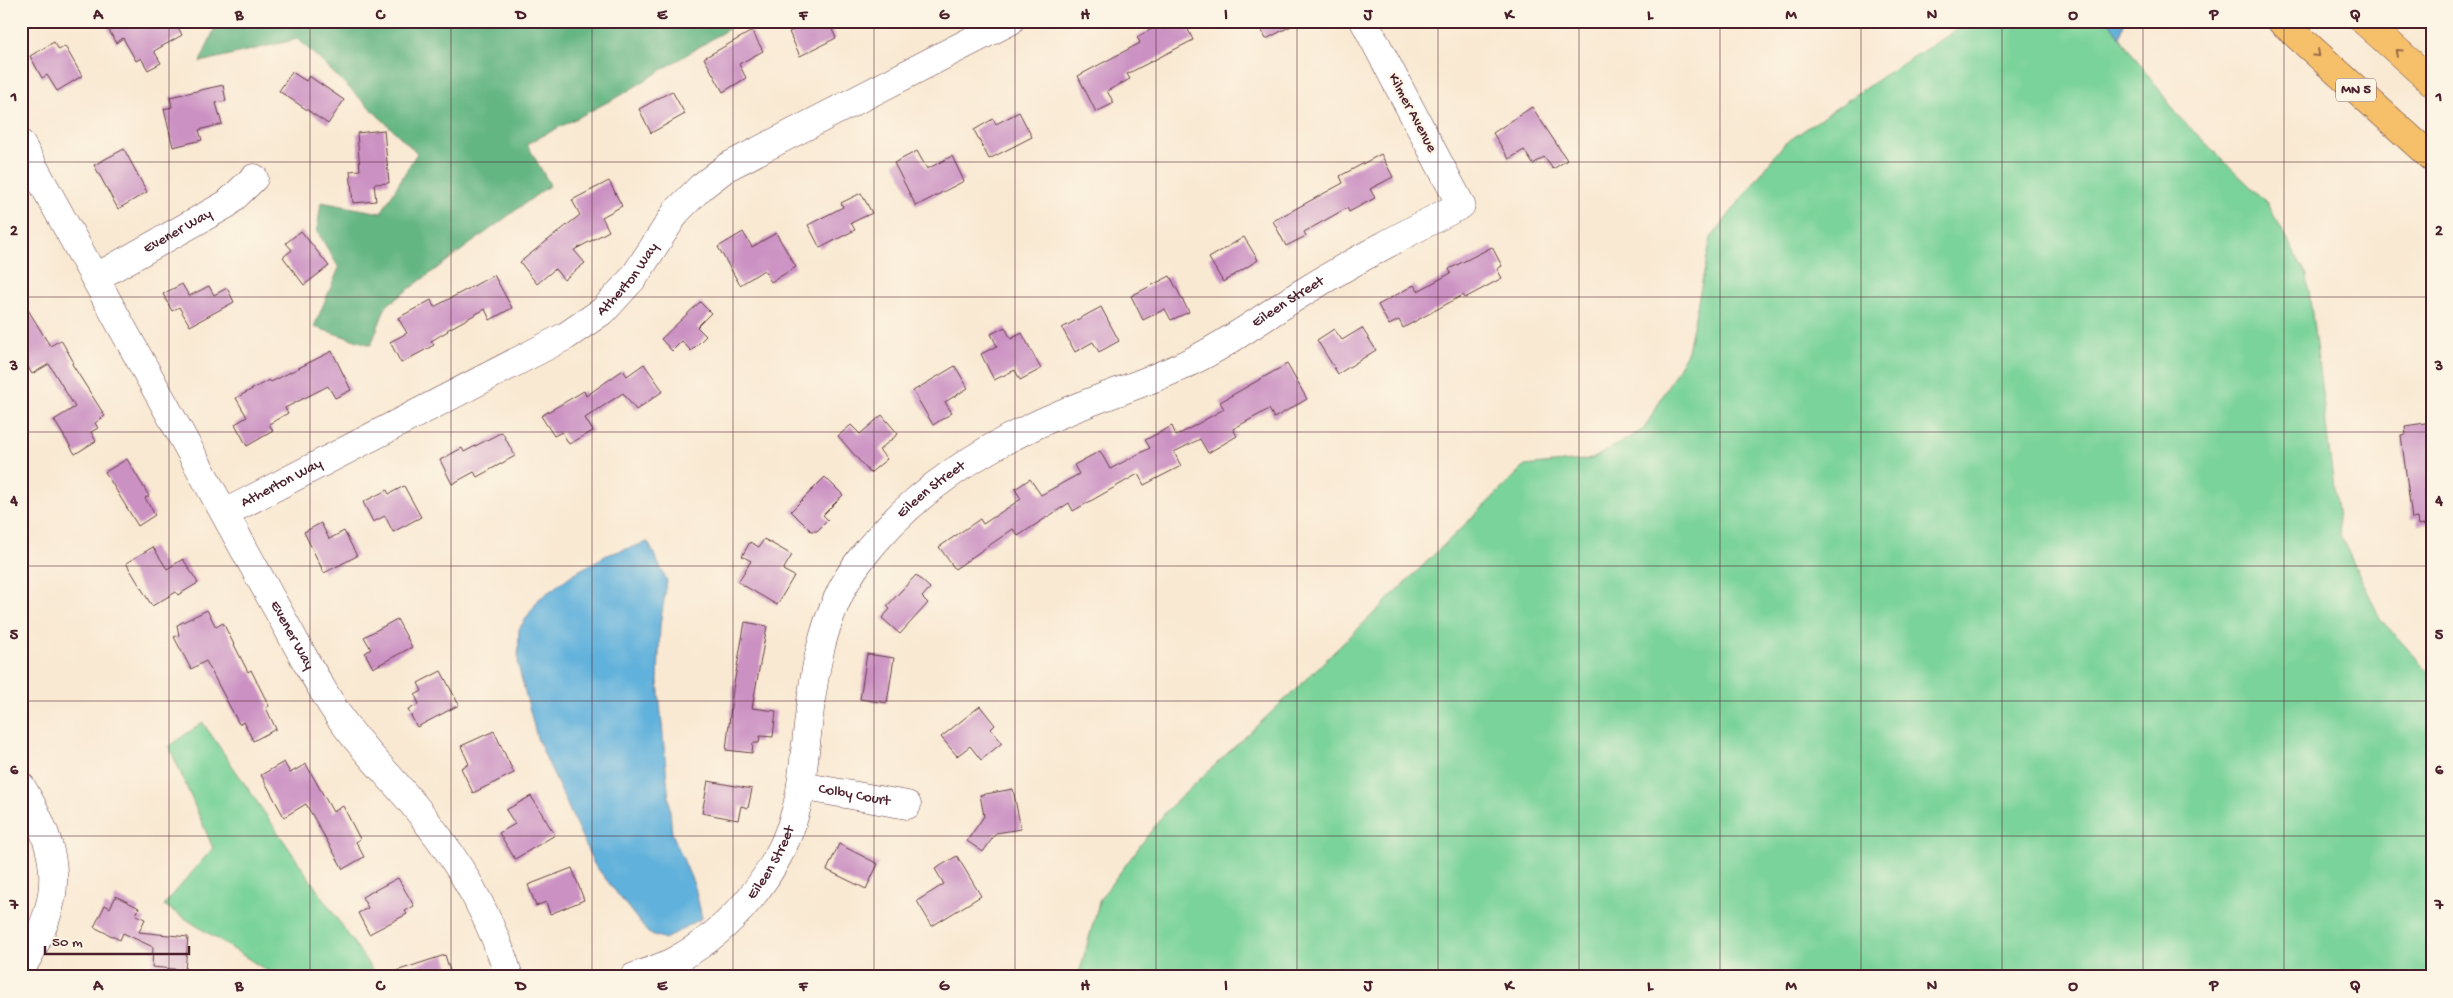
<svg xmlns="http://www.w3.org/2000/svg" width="2453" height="998" font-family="'Gochi Hand',sans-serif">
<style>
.green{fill:#7ad39a;stroke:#627962}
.forest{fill:#63b582;stroke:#566a56}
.water{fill:#61b1dc;stroke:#566884}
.building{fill:#cb91c3}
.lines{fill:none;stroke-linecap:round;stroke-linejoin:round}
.minor-casing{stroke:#643d44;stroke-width:29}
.major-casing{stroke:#643d44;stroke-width:29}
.minor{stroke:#fff;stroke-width:28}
.major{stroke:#f6c06b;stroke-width:28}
.oneway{stroke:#976748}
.grid{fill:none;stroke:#4a1f2b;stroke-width:1;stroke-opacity:0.55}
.labels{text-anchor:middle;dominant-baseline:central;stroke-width:4;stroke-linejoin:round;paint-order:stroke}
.shield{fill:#fcf5e5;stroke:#7f5f63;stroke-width:1}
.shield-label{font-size:14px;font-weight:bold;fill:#4a1f2b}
.street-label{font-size:15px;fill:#4a1f2b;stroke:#fcf5e5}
.neatline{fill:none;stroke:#4a1f2b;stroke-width:2}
.grid-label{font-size:16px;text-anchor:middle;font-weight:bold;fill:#4a1f2b}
</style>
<rect width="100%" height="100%" fill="#fcf5e5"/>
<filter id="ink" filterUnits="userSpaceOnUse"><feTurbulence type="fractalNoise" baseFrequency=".02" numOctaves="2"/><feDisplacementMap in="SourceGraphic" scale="10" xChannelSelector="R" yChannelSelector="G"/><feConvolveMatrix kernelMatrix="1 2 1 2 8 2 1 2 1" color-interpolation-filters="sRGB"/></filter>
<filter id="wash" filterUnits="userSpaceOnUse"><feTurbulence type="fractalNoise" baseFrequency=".0096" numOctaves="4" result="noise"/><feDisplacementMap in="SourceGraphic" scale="20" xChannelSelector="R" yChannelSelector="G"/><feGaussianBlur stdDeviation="1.12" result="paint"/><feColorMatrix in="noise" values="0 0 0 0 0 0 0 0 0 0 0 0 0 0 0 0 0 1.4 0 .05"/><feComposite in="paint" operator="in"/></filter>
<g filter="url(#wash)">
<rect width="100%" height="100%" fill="#f9e9d3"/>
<!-- green -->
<g class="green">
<polygon points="1971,21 2108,21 2180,118 2267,203 2307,275 2340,535 2381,620 2432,675 2432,977 1078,977 1100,899 1167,810 1293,692 1525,466 1592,459 1644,429 1688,351 1711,238 1784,144 1883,76"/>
<polygon points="203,722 203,723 377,977 277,977 164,905 213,848 169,746"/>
</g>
<!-- forest -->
<polygon class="forest" points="218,21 741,21 623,94 527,144 550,185 386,306 371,345 314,327 339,268 317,231 321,202 381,213 417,153 298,39 200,62"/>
<!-- water -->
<g class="water">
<polygon points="2108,21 2124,23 2120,37"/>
<polygon points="648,542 667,581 660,625 658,681 672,833 695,887 702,918 665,939 648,933 594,864 537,738 518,665 519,629 539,599 573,574 607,555"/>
</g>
<g id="blocks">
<!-- building -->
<g class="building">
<polygon points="104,21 175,21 182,35 154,51 161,63 148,70 141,58 136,61 123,38 116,43"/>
<polygon points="812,21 828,21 836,38 800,56 789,32"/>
<polygon points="1167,21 1184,21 1193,40 1127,74 1130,79 1107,91 1114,103 1096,112 1078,76 1140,43 1137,37"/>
<polygon points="1257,21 1301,21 1266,39"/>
<polygon points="752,31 763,51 739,64 746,78 723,92 704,58"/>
<polygon points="54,42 59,50 65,46 82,76 57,91 47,75 42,78 30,56"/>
<polygon points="292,72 306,81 309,76 344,100 328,124 279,91"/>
<polygon points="223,85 226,101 216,103 222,124 199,130 202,140 173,147 164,109 172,107 170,97"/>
<polygon points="672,91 685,114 651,133 639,109"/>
<polygon points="1532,107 1567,160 1553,169 1544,157 1533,164 1524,150 1509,159 1493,133"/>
<polygon points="1019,112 1032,137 989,159 974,130 993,119 996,124"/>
<polygon points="384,130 389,183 374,184 376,201 353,203 350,171 360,170 357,133"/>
<polygon points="124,149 147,192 118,209 94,165"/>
<polygon points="917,151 927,169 952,156 964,181 916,206 894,163"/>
<polygon points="1381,154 1393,177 1370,189 1375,198 1349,212 1347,208 1304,232 1306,236 1286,246 1273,221 1343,183 1340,176"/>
<polygon points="609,181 622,206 602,217 609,231 574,250 585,263 564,280 555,269 537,284 520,262 580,215 572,200"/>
<polygon points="861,193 872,213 851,223 855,230 820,248 808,225 843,207 841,203"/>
<polygon points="301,231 329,266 304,285 283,257 292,250 286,243"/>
<polygon points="743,232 752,247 776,233 796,267 771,282 764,270 740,285 718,247"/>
<polygon points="1244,237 1258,260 1223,282 1209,258"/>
<polygon points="1492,247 1502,266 1497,269 1502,278 1465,298 1463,295 1403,328 1399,320 1389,325 1378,305 1414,285 1418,291 1451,273 1449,269"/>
<polygon points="494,275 512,308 490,320 485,309 447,330 448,331 431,341 434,345 401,363 390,342 407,333 398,318 431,300 434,307"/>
<polygon points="1170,276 1189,312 1171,320 1165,309 1143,320 1131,296"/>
<polygon points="182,284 189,296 209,286 214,295 227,288 234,302 190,326 179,307 172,311 163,294"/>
<polygon points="21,298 50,346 61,340 73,361 72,364 105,416 95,423 98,428 91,432 96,441 75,454 54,420 75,407 49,364 32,374 21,355"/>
<polygon points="700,302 711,313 697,327 706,336 691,351 682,341 672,351 661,339"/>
<polygon points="1101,307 1119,341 1099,352 1093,342 1075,352 1062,328"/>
<polygon points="1005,327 1011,339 1022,333 1041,369 1020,380 1015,370 994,380 981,354 997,346 991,334"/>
<polygon points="1362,328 1376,350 1338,374 1317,340 1334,329 1342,340"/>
<polygon points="332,351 351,390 335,398 328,386 285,408 288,413 269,424 273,431 247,446 235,424 247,417 236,398 269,380 271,382"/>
<polygon points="644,364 663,391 636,410 623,393 585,418 593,431 569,444 562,432 554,436 541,416 584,391 586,396 623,370 627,376"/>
<polygon points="1287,364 1307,399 1274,418 1269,409 1233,429 1237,436 1208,453 1200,439 1174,452 1181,466 1144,485 1138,474 1073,511 1069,503 1018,536 1013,529 955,569 939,547 980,519 983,524 1021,499 1015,489 1030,479 1041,495 1079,474 1074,465 1100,451 1110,469 1150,448 1145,440 1172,426 1176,436 1224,409 1220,402"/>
<polygon points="955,366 968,388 945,402 952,413 933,425 913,391"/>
<polygon points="882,415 898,434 879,450 887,459 870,473 838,436 851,425 860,434"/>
<polygon points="2432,422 2432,523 2418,525 2417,518 2412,519 2401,435 2406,434 2405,426"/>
<polygon points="502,432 515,456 477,477 474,472 452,484 440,460 462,448 464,452"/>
<polygon points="127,459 149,496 145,498 155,515 138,526 105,472"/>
<polygon points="825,477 843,495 823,515 828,520 817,531 811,531 791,511"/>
<polygon points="404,486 421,517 393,532 385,516 373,522 363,502 387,490 389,494"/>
<polygon points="321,523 329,539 344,531 357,556 324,573 304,532"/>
<polygon points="764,539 792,555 783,570 794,576 777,605 738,582 751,561 742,556 750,542 759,547"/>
<polygon points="153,547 167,569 183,559 198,583 178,595 176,592 152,606 126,563"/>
<polygon points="916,575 930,588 922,597 928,603 900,634 882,618 890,609 887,606"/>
<polygon points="207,610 216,627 223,623 248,672 251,670 269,706 266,708 276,729 253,741 244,722 239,724 206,661 191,669 174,637 179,635 177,625"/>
<polygon points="397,619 412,647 373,668 365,653 371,649 364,637"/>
<polygon points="745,622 767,626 752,708 776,711 773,737 760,736 759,743 753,743 752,753 726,750 733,689"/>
<polygon points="867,654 894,658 887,703 860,699"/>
<polygon points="441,671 459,705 417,727 408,710 419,704 415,695 422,691 418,683"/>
<polygon points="980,706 995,725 991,729 1002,743 981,760 970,746 957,756 941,737"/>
<polygon points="494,731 514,773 473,793 461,768 469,764 461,746"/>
<polygon points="284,762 290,773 306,764 333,812 343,806 360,839 356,842 364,857 343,869 306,804 284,817 261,775"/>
<polygon points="708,781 752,789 748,808 741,806 738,820 702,813"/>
<polygon points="1013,789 1021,829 996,833 983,852 967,841 984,816 980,795"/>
<polygon points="531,796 555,835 515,859 499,833 515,824 506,810"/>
<polygon points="839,844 878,864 866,889 827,870"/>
<polygon points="957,856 981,896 932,926 917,901 944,884 935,869"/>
<polygon points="572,868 584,900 550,914 546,902 536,906 528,885"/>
<polygon points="398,878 414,906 405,911 407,914 369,934 358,913 368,908 362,897"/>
<polygon points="116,896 139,908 136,915 145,919 139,932 188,937 185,970 152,967 153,947 123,933 120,940 94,927 105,905 110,908"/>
<polygon points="445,955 452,977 387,977 387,974"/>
</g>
</g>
</g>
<g filter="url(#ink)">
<use href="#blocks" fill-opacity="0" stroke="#643d44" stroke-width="1"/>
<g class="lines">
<defs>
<g id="minor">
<path id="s1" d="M 21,144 L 309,667 C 320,684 329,703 341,719 C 367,756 401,786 427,822 C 463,868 492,921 509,977"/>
<path id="s2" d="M 95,278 L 227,204 L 254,178"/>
<path id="s3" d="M 225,513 L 566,336 L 604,310 L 634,277 L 677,211 L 701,187 L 727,167 L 1010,21"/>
<path d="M 21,786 C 64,858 64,898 21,969"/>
<path id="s4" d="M 801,786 L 907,805"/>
<path id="s5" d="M 634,977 C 647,972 661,968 674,961 C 732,930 779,874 796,810 C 802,788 803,766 806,744 C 813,679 820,614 860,560 C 913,490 989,443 1070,410 C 1109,394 1150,382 1188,363 C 1230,343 1267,314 1307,290 C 1357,259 1409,232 1461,205 L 1364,21"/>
</g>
<g id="major">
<polyline points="2281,21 2432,158"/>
<polyline points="2364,21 2432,82"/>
</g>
</defs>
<!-- minor casing -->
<use href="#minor" class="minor-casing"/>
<!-- major casing -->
<use href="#major" class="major-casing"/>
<!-- minor -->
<use href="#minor" class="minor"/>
<!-- major -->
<use href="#major" class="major"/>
</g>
<!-- one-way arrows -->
<defs><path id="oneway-chevron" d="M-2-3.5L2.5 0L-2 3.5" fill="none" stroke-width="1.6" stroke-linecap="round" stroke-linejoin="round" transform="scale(1.25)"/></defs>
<g class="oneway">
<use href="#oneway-chevron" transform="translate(2398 52) rotate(-138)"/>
<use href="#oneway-chevron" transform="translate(2317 54) rotate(42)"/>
</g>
</g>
<!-- grid -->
<path class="grid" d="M 169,21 L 169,977M 310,21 L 310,977M 451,21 L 451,977M 592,21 L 592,977M 733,21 L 733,977M 874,21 L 874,977M 1015,21 L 1015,977M 1156,21 L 1156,977M 1297,21 L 1297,977M 1438,21 L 1438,977M 1579,21 L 1579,977M 1720,21 L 1720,977M 1861,21 L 1861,977M 2002,21 L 2002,977M 2143,21 L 2143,977M 2284,21 L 2284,977M 21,162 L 2432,162M 21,297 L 2432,297M 21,432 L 2432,432M 21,566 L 2432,566M 21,701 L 2432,701M 21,836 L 2432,836"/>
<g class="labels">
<!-- shield labels -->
<rect class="shield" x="2336" y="78.5" width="40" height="23" rx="4"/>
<g class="shield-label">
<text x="2356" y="90">MN 5</text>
</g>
<!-- street labels -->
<g class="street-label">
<text transform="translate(1412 113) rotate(62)">Kilmer Avenue</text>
<text stroke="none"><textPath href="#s2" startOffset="95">Evener Way</textPath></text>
<text stroke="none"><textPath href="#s3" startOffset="469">Atherton Way</textPath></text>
<text stroke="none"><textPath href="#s5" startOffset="1009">Eileen Street</textPath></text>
<text stroke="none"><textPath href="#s3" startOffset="64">Atherton Way</textPath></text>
<text stroke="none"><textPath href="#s5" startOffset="604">Eileen Street</textPath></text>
<text stroke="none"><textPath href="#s1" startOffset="561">Evener Way</textPath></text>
<text stroke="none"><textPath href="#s4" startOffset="54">Colby Court</textPath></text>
<text stroke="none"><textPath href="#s5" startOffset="184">Eileen Street</textPath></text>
</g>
</g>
<!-- margin -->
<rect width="2453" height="998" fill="none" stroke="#fcf5e5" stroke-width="55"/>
<!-- scale -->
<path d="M45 946v8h144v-8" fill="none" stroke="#4a1f2b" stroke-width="2.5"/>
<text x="52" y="946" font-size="15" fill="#4a1f2b" stroke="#fcf5e5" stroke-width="4" paint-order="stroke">50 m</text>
<rect x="28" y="28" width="2398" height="942" class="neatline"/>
<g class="grid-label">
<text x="98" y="19">A</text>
<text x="239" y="19">B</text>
<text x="380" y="19">C</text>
<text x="521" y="19">D</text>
<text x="662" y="19">E</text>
<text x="803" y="19">F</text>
<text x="944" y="19">G</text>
<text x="1085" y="19">H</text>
<text x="1226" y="19">I</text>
<text x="1368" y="19">J</text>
<text x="1509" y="19">K</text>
<text x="1650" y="19">L</text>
<text x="1791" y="19">M</text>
<text x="1932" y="19">N</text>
<text x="2073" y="19">O</text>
<text x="2214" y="19">P</text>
<text x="2355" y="19">Q</text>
<text x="14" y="101">1</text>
<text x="2439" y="101">1</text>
<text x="14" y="235">2</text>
<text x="2439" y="235">2</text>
<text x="14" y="370">3</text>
<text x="2439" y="370">3</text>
<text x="14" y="505">4</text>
<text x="2439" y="505">4</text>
<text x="14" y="639">5</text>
<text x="2439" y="639">5</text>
<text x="14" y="774">6</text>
<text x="2439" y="774">6</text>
<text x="14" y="909">7</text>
<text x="2439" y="909">7</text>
<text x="98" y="990">A</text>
<text x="239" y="990">B</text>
<text x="380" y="990">C</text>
<text x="521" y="990">D</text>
<text x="662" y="990">E</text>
<text x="803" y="990">F</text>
<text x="944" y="990">G</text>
<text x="1085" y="990">H</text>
<text x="1226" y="990">I</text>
<text x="1368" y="990">J</text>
<text x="1509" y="990">K</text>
<text x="1650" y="990">L</text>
<text x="1791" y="990">M</text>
<text x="1932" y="990">N</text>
<text x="2073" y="990">O</text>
<text x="2214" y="990">P</text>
<text x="2355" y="990">Q</text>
</g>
</svg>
